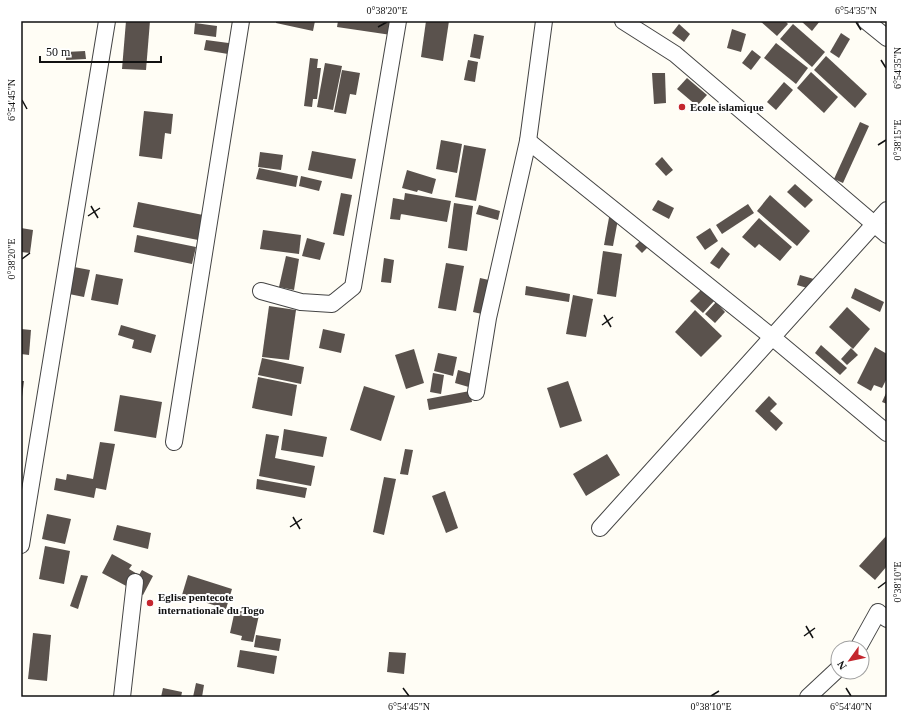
<svg xmlns="http://www.w3.org/2000/svg" width="908" height="718" font-family="Georgia,serif">
<style>
.building{fill:#5a524d}
.lines{fill:none;stroke-linecap:round;stroke-linejoin:round}
.minor-casing{stroke:#444;stroke-width:18}
.minor{stroke:#fff;stroke-width:16}
.ticks{fill:none;stroke:#111;stroke-width:1.5}
.poi-dot{fill:#c4262e;stroke:#fff;stroke-width:1.5}
.labels{text-anchor:middle;dominant-baseline:central;stroke-width:4;stroke-linejoin:round;paint-order:stroke}
.poi-label{font-size:11px;font-weight:bold;fill:#111;stroke:#fff;text-anchor:start}
.neatline{fill:none;stroke:#111;stroke-width:1.5}
.ticks-label{font-size:10px;text-anchor:middle;fill:#111}
</style>
<rect width="100%" height="100%" fill="#fffdf5"/>
<!-- building -->
<g class="building">
<polygon points="126,21 150,21 146,70 122,69"/>
<polygon points="276,21 315,21 313,31 276,23"/>
<polygon points="338,21 400,21 398,36 337,27"/>
<polygon points="426,21 449,21 443,61 421,57"/>
<polygon points="760,21 785,21 788,24 777,36"/>
<polygon points="801,21 820,21 812,31"/>
<polygon points="195,23 217,26 216,37 194,34"/>
<polygon points="679,24 690,34 684,42 672,33"/>
<polygon points="793,24 825,52 812,67 780,39"/>
<polygon points="732,29 746,34 741,52 727,48"/>
<polygon points="841,33 850,39 839,58 830,52"/>
<polygon points="474,34 484,36 480,59 470,57"/>
<polygon points="206,40 236,44 234,55 204,50"/>
<polygon points="776,43 808,68 796,84 764,58"/>
<polygon points="752,50 761,57 751,70 742,63"/>
<polygon points="85,51 86,59 66,60 66,52"/>
<polygon points="826,56 867,94 855,108 814,70"/>
<polygon points="310,58 318,59 317,68 321,68 317,99 313,99 312,107 304,106"/>
<polygon points="468,60 478,62 475,82 464,80"/>
<polygon points="325,63 342,66 333,110 317,107"/>
<polygon points="342,70 360,73 356,95 350,94 346,114 334,112"/>
<polygon points="811,72 838,97 824,113 797,88"/>
<polygon points="652,73 665,73 666,103 654,104"/>
<polygon points="687,78 707,95 697,106 677,89"/>
<polygon points="784,82 793,90 776,110 767,102"/>
<polygon points="144,111 173,114 171,134 165,133 162,159 139,156"/>
<polygon points="860,122 869,126 843,183 834,179"/>
<polygon points="441,140 462,144 457,173 436,169"/>
<polygon points="464,145 486,149 476,201 455,197"/>
<polygon points="312,151 356,159 352,179 308,170"/>
<polygon points="260,152 283,155 281,170 258,167"/>
<polygon points="662,157 673,170 666,176 655,164"/>
<polygon points="259,168 298,176 296,187 256,179"/>
<polygon points="407,170 436,179 432,194 418,190 417,192 402,188"/>
<polygon points="301,176 322,181 319,191 299,186"/>
<polygon points="795,184 813,200 805,208 787,192"/>
<polygon points="341,193 352,195 344,236 333,234"/>
<polygon points="405,193 451,201 447,222 401,214 402,208 400,220 390,219 393,198 404,200"/>
<polygon points="770,195 810,231 797,246 757,211"/>
<polygon points="658,200 674,208 669,219 652,210"/>
<polygon points="138,202 203,215 198,240 133,227"/>
<polygon points="454,203 473,206 467,251 448,248"/>
<polygon points="748,204 754,213 722,234 716,225"/>
<polygon points="479,205 500,211 498,220 476,214"/>
<polygon points="610,212 619,214 613,246 604,245"/>
<polygon points="759,218 792,247 780,261 759,244 755,248 742,237"/>
<polygon points="21,228 33,230 30,253 21,252"/>
<polygon points="710,228 718,241 705,250 696,237"/>
<polygon points="263,230 301,235 299,254 260,249"/>
<polygon points="137,235 196,247 192,264 134,252"/>
<polygon points="307,238 325,243 320,260 302,256"/>
<polygon points="642,239 654,241 642,253 635,246"/>
<polygon points="722,247 730,254 719,269 710,263"/>
<polygon points="603,251 622,254 616,297 597,294"/>
<polygon points="286,256 299,259 294,290 279,287"/>
<polygon points="384,258 394,260 391,283 381,282"/>
<polygon points="446,263 464,266 456,311 438,308"/>
<polygon points="74,267 90,270 84,297 69,294"/>
<polygon points="96,274 123,279 118,305 91,300"/>
<polygon points="800,275 824,282 821,292 797,285"/>
<polygon points="480,278 498,282 491,316 473,312"/>
<polygon points="526,286 570,294 569,302 525,295"/>
<polygon points="855,288 884,302 880,312 851,298"/>
<polygon points="702,289 715,300 703,313 690,301"/>
<polygon points="573,295 593,299 586,337 566,334"/>
<polygon points="716,302 725,312 715,323 705,314"/>
<polygon points="269,306 296,310 289,360 262,357"/>
<polygon points="847,307 870,329 853,349 829,327"/>
<polygon points="695,310 722,336 701,357 675,332"/>
<polygon points="121,325 156,335 151,353 132,348 134,340 118,335"/>
<polygon points="21,329 31,330 29,355 21,354"/>
<polygon points="323,329 345,334 341,353 319,348"/>
<polygon points="821,345 847,368 840,375 815,353"/>
<polygon points="875,347 887,354 887,378 882,388 874,385 871,391 857,383"/>
<polygon points="851,348 858,355 847,365 841,359"/>
<polygon points="414,349 424,383 406,389 395,355"/>
<polygon points="438,353 457,357 453,376 434,371"/>
<polygon points="262,358 304,367 301,384 258,375"/>
<polygon points="458,370 483,377 479,390 455,383"/>
<polygon points="433,373 444,375 441,394 430,392"/>
<polygon points="258,377 297,385 292,416 252,408"/>
<polygon points="21,381 24,381 22,397 21,397"/>
<polygon points="568,381 582,421 560,428 547,388"/>
<polygon points="364,386 395,396 381,441 350,430"/>
<polygon points="470,391 472,402 429,410 427,399"/>
<polygon points="887,391 887,404 882,402"/>
<polygon points="120,395 162,402 156,438 114,431"/>
<polygon points="769,396 777,404 770,411 783,423 776,431 755,411"/>
<polygon points="284,429 327,437 323,457 281,450"/>
<polygon points="266,434 279,436 275,458 315,466 311,486 259,476"/>
<polygon points="100,442 115,444 106,490 96,488 94,498 54,490 56,478 66,480 67,474 93,479"/>
<polygon points="405,449 413,450 408,475 400,474"/>
<polygon points="607,454 620,475 586,496 573,474"/>
<polygon points="384,477 396,479 384,535 373,532"/>
<polygon points="257,479 307,488 305,498 256,489"/>
<polygon points="445,491 458,528 446,533 432,496"/>
<polygon points="47,514 71,519 65,544 42,539"/>
<polygon points="117,525 151,533 148,549 113,540"/>
<polygon points="887,535 887,566 875,580 859,566"/>
<polygon points="45,546 70,551 64,584 39,579"/>
<polygon points="112,554 132,565 129,569 139,575 142,570 153,576 143,595 102,573"/>
<polygon points="81,575 88,576 78,609 70,606"/>
<polygon points="188,575 232,589 226,609 182,595"/>
<polygon points="235,610 259,615 253,642 241,640 242,636 230,633"/>
<polygon points="33,633 51,635 47,681 28,679"/>
<polygon points="256,635 281,639 279,651 254,647"/>
<polygon points="240,650 277,656 274,674 237,667"/>
<polygon points="389,652 406,653 404,674 387,672"/>
<polygon points="196,683 204,685 202,697 193,697"/>
<polygon points="163,688 182,692 181,697 161,697"/>
</g>
<g class="lines">
<defs>
<g id="minor">
<polyline points="623,21 675,54 887,235"/>
<polyline points="866,21 887,38"/>
<polyline points="528,141 772,337 887,433"/>
<polyline points="261,291 301,302 332,304 353,287 398,21"/>
<polyline points="476,392 488,318 528,141 544,21"/>
<polyline points="174,442 241,21"/>
<polyline points="600,528 887,210"/>
<polyline points="21,545 107,21"/>
<polyline points="858,648 878,612 887,619"/>
<polyline points="122,697 135,582"/>
<polyline points="808,697 838,669"/>
</g>
</defs>
<!-- minor casing -->
<use href="#minor" class="minor-casing"/>
<!-- minor -->
<use href="#minor" class="minor"/>
</g>
<!-- ticks -->
<path class="ticks" d="M 856,22 L 861,30M 378,27 L 387,22M 881,60 L 886,68M 22,100 L 27,109M 878,145 L 886,140M 91,206 L 98,218M 88,216 L 100,208M 22,259 L 30,253M 604,315 L 611,327M 602,325 L 613,317M 293,517 L 300,529M 290,527 L 302,519M 878,588 L 886,582M 806,626 L 813,638M 804,636 L 815,628M 403,688 L 409,696M 846,688 L 851,696M 711,696 L 719,691"/>
<!-- markers -->
<g class="poi-dot">
<circle cx="682" cy="107" r="4"/>
<circle cx="150" cy="603" r="4"/>
</g>
<g class="labels">
<!-- poi labels -->
<g class="poi-label">
<text x="690" y="107">Ecole islamique</text>
<text x="158" y="597">Eglise pentecote<tspan x="158" dy="13">internationale du Togo</tspan></text>
</g>
</g>
<!-- border -->
<rect width="908" height="718" fill="none" stroke="#ffffff" stroke-width="44"/>
<!-- north arrow -->
<g transform="translate(850 660) rotate(237)"><circle r="19" fill="#ffffff" stroke="#a0a0a0"/>
<path d="M0-3L7 15L0 10L-7 15Z" fill="#c4262e"/>
<text y="-6" font-size="11" font-weight="bold" text-anchor="middle" fill="#111111">N</text>
</g>
<!-- scale -->
<path d="M40 56v6h121v-6" fill="none" stroke="#111111" stroke-width="2"/>
<text x="46" y="56" font-size="12" fill="#111111" stroke="#ffffff" stroke-width="3" paint-order="stroke">50 m</text>
<rect x="22" y="22" width="864" height="674" class="neatline"/>
<g class="ticks-label">
<text x="387" y="14">0°38'20"E</text>
<text x="856" y="14">6°54'35"N</text>
<text transform="translate(897 68) rotate(-90)" y="4">6°54'35"N</text>
<text transform="translate(11 100) rotate(-90)" y="4">6°54'45"N</text>
<text transform="translate(897 140) rotate(-90)" y="4">0°38'15"E</text>
<text transform="translate(11 259) rotate(-90)" y="4">0°38'20"E</text>
<text transform="translate(897 582) rotate(-90)" y="4">0°38'10"E</text>
<text x="409" y="710">6°54'45"N</text>
<text x="711" y="710">0°38'10"E</text>
<text x="851" y="710">6°54'40"N</text>
</g>
</svg>
